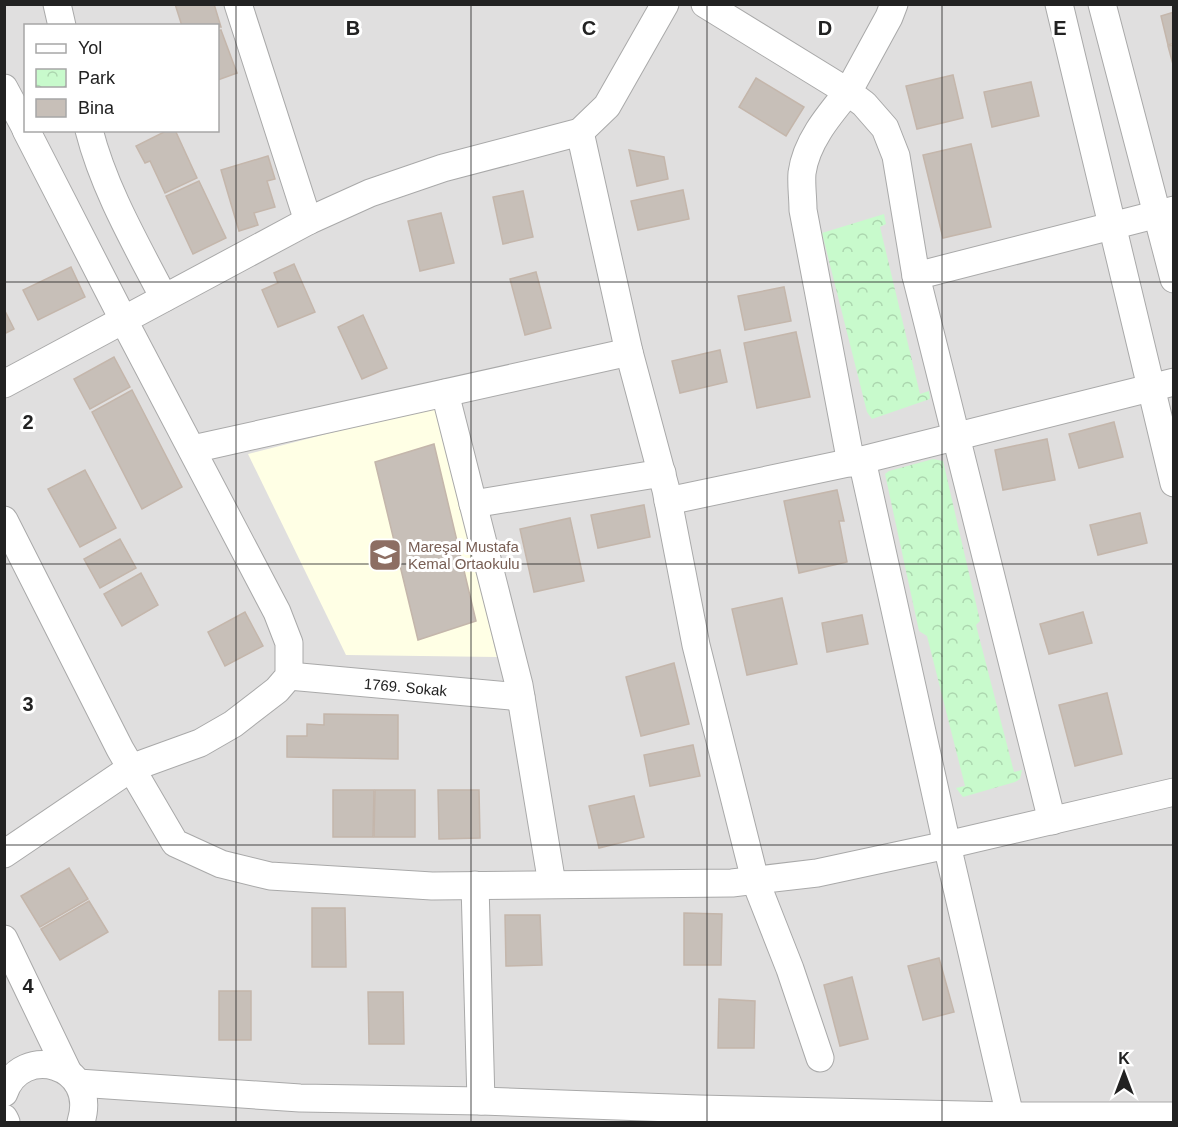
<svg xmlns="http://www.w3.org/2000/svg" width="1178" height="1127" font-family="Arial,sans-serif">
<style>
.residential{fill:#e0dfdf;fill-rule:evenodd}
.education{fill:#ffffe5}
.park{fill:url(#park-crowns)}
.building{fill:#c7bfb8;stroke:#c4b6ab;stroke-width:1.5}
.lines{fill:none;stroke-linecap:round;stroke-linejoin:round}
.minor-casing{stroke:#a9a9a9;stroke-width:29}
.minor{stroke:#fff;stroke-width:27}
.grid{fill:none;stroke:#222;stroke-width:1.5;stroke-opacity:0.55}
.labels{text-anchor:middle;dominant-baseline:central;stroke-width:6;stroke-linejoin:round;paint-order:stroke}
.education-label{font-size:15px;fill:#785e54;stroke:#fff;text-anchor:start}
.street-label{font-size:15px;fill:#222;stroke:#fff}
.grid-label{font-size:20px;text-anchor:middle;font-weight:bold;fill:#222;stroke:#fff;stroke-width:6;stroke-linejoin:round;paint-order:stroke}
</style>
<defs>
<pattern id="park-crowns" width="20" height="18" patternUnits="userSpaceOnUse" patternTransform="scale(1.5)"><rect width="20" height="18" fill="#c8facc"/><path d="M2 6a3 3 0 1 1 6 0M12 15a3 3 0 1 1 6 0" fill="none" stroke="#acd6af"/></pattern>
</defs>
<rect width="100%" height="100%" fill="#f2efe9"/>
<!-- residential -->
<path class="residential" d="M 5,5 L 1173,5 L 1173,1122 L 5,1122 ZM 26,26 L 218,26 L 218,130 L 26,130 Z"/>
<!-- education -->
<polygon class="education" points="436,406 497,657 346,655 248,454"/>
<!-- park -->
<g class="park">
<polygon points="884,214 886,224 880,227 920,394 929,391 930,399 872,419 867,412 822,233"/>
<polygon points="933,459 943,461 980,621 976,625 1014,772 1022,770 1020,779 1015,782 963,797 956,788 965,786 927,636 919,631 885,474 889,471"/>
</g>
<!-- building -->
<g class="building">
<polygon points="175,4 214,4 221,27 182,26"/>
<polygon points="1174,12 1174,43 1168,45 1161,16"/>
<polygon points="221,30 237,73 218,80 218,31"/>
<polygon points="1174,45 1174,68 1168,46"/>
<polygon points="953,75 963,118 917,129 906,86"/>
<polygon points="756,78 804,107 786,136 739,107"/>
<polygon points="1031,82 1039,116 992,127 984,92"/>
<polygon points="168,130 175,130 197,178 165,193 150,161 145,163 136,146"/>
<polygon points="971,144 991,227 943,238 923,155"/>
<polygon points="629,150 664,157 668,179 637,186"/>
<polygon points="268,156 275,179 267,181 275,207 254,213 258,225 239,231 221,170"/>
<polygon points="199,181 226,238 193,254 166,196"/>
<polygon points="683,190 689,219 638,230 631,201"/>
<polygon points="523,191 533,237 503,244 493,197"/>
<polygon points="441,213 454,263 420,271 408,221"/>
<polygon points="294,264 315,312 278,327 262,290 278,283 274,273"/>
<polygon points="71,267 85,297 38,320 23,290"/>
<polygon points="536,272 551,328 525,335 510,279"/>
<polygon points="784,287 791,321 745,330 738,296"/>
<polygon points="4,309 14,329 4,334"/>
<polygon points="363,315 387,368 362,379 338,327"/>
<polygon points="796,332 810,397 757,408 744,343"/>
<polygon points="720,350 727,382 680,393 672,361"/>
<polygon points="114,357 130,387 90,409 74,379"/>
<polygon points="132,390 182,487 142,509 92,412"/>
<polygon points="1114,422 1123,457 1079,468 1069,434"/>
<polygon points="1047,439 1055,480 1003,490 995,450"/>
<polygon points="434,444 476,621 418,640 375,462"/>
<polygon points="85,470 116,528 80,547 48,489"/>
<polygon points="837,490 844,521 839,521 847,562 799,573 784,501"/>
<polygon points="644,505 650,537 598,548 591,515"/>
<polygon points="1140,513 1147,543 1098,555 1090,525"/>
<polygon points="570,518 584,581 534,592 520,529"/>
<polygon points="120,539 136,568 100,588 84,559"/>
<polygon points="141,573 158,605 122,626 104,594"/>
<polygon points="782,598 797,664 747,675 732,609"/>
<polygon points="245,612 263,646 225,666 208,632"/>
<polygon points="1083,612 1092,643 1049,654 1040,624"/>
<polygon points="862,615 868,644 827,652 822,623"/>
<polygon points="674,663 689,724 641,736 626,677"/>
<polygon points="1107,693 1122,754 1075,766 1059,705"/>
<polygon points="324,714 398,715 398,759 287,757 287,736 307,736 307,724 324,725"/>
<polygon points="693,745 700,776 650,786 644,755"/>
<polygon points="333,790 374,790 373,837 333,837"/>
<polygon points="375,790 415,790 415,837 374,837"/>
<polygon points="438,790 479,790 480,838 439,839"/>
<polygon points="634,796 644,837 599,848 589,806"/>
<polygon points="69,868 88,899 40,927 21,896"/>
<polygon points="89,901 108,932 60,960 41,929"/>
<polygon points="312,908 345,908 346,967 312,967"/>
<polygon points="684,913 722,914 721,965 684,965"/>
<polygon points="505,915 540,915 542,965 506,966"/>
<polygon points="939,958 954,1012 923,1020 908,966"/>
<polygon points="852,977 868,1039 840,1046 824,985"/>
<rect x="219" y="991" width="32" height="49"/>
<polygon points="368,992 403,992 404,1044 369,1044"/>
<polygon points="719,999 755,1001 754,1048 718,1048"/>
</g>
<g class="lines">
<defs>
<g id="minor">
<polyline points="57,4 62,26"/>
<polyline points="238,4 308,221"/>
<path d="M 705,4 L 848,92 C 829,115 806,142 802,173 C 801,184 803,198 803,210 L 851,463"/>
<polyline points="894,4 889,17 848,92 864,104 885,128 896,156 916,276 1052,821"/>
<polyline points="1059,4 1174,483"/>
<polyline points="1102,4 1174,279"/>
<polyline points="4,88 26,129"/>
<path d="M 89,130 C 104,189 136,244 164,298"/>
<polyline points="580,132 629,352 666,490 696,645 755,880 790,969 820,1058"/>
<polyline points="916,276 1174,210"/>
<polyline points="4,384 308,221 370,193 443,168 580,132 607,106 665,4"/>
<polyline points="445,393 519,685 552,884"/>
<polyline points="193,449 629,352"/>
<polyline points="862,460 947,845 1010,1116"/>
<polyline points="668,501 862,460 1174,382"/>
<polyline points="473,504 662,473"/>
<polyline points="4,520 120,749 175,843 221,864 270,876 432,886 732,883 817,873 947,845 1174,792"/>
<path id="s1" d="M 289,676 L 521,697"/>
<polyline points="4,854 131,768 200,743 233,724 277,690 289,676 289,643 277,612 123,319 26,130"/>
<polyline points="475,885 481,1101"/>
<polyline points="4,939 68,1072"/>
<polyline points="78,1083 300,1098 481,1101 699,1109 1010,1116 1174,1116"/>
<path d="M 4,1093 C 21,1043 99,1063 81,1122"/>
<polyline points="4,1118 6,1122"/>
</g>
</defs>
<!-- minor casing -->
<use href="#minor" class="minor-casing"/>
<!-- minor -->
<use href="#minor" class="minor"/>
</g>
<!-- grid -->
<path class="grid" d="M 236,4 L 236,1122M 471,4 L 471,1122M 707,4 L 707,1122M 942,4 L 942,1122M 4,282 L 1174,282M 4,564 L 1174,564M 4,845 L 1174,845"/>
<!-- icons -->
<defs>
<symbol id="school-square" viewBox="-11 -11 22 22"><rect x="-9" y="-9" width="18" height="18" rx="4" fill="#8d6e63" stroke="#fff"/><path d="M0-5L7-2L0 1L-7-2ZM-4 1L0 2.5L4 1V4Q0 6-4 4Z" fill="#fff"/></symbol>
</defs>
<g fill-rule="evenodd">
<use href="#school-square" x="366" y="536" width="38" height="38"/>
</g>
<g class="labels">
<!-- education labels -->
<g class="education-label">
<text x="408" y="546">Mareşal Mustafa<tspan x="408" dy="17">Kemal Ortaokulu</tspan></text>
</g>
<!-- street labels -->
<g class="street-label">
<text stroke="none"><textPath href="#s1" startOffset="117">1769. Sokak</textPath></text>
</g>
</g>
<g class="grid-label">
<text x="353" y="35">B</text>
<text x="589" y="35">C</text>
<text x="825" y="35">D</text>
<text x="1060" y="35">E</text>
<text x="28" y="429">2</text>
<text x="28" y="711">3</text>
<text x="28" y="993">4</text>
</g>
<!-- border -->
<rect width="1178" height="1127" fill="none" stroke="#222222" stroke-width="12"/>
<!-- legend -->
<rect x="24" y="24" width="195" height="108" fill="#ffffff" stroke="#a7a7a7" stroke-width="1.5"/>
<rect x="36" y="44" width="30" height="9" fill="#ffffff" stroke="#a7a7a7" stroke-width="1.5"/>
<text x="78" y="54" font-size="18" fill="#222222">Yol</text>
<rect x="36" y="69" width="30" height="18" fill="url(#park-crowns)" stroke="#a7a7a7" stroke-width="1.5"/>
<text x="78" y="84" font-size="18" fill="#222222">Park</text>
<rect x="36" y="99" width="30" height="18" fill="#c7bfb8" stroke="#a7a7a7" stroke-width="1.5"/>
<text x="78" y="114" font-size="18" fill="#222222">Bina</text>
<!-- north arrow -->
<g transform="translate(1124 1073)" stroke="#ffffff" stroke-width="4.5" paint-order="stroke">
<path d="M0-4.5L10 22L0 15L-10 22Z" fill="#222222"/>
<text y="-9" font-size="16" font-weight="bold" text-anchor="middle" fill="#222222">K</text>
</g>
</svg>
